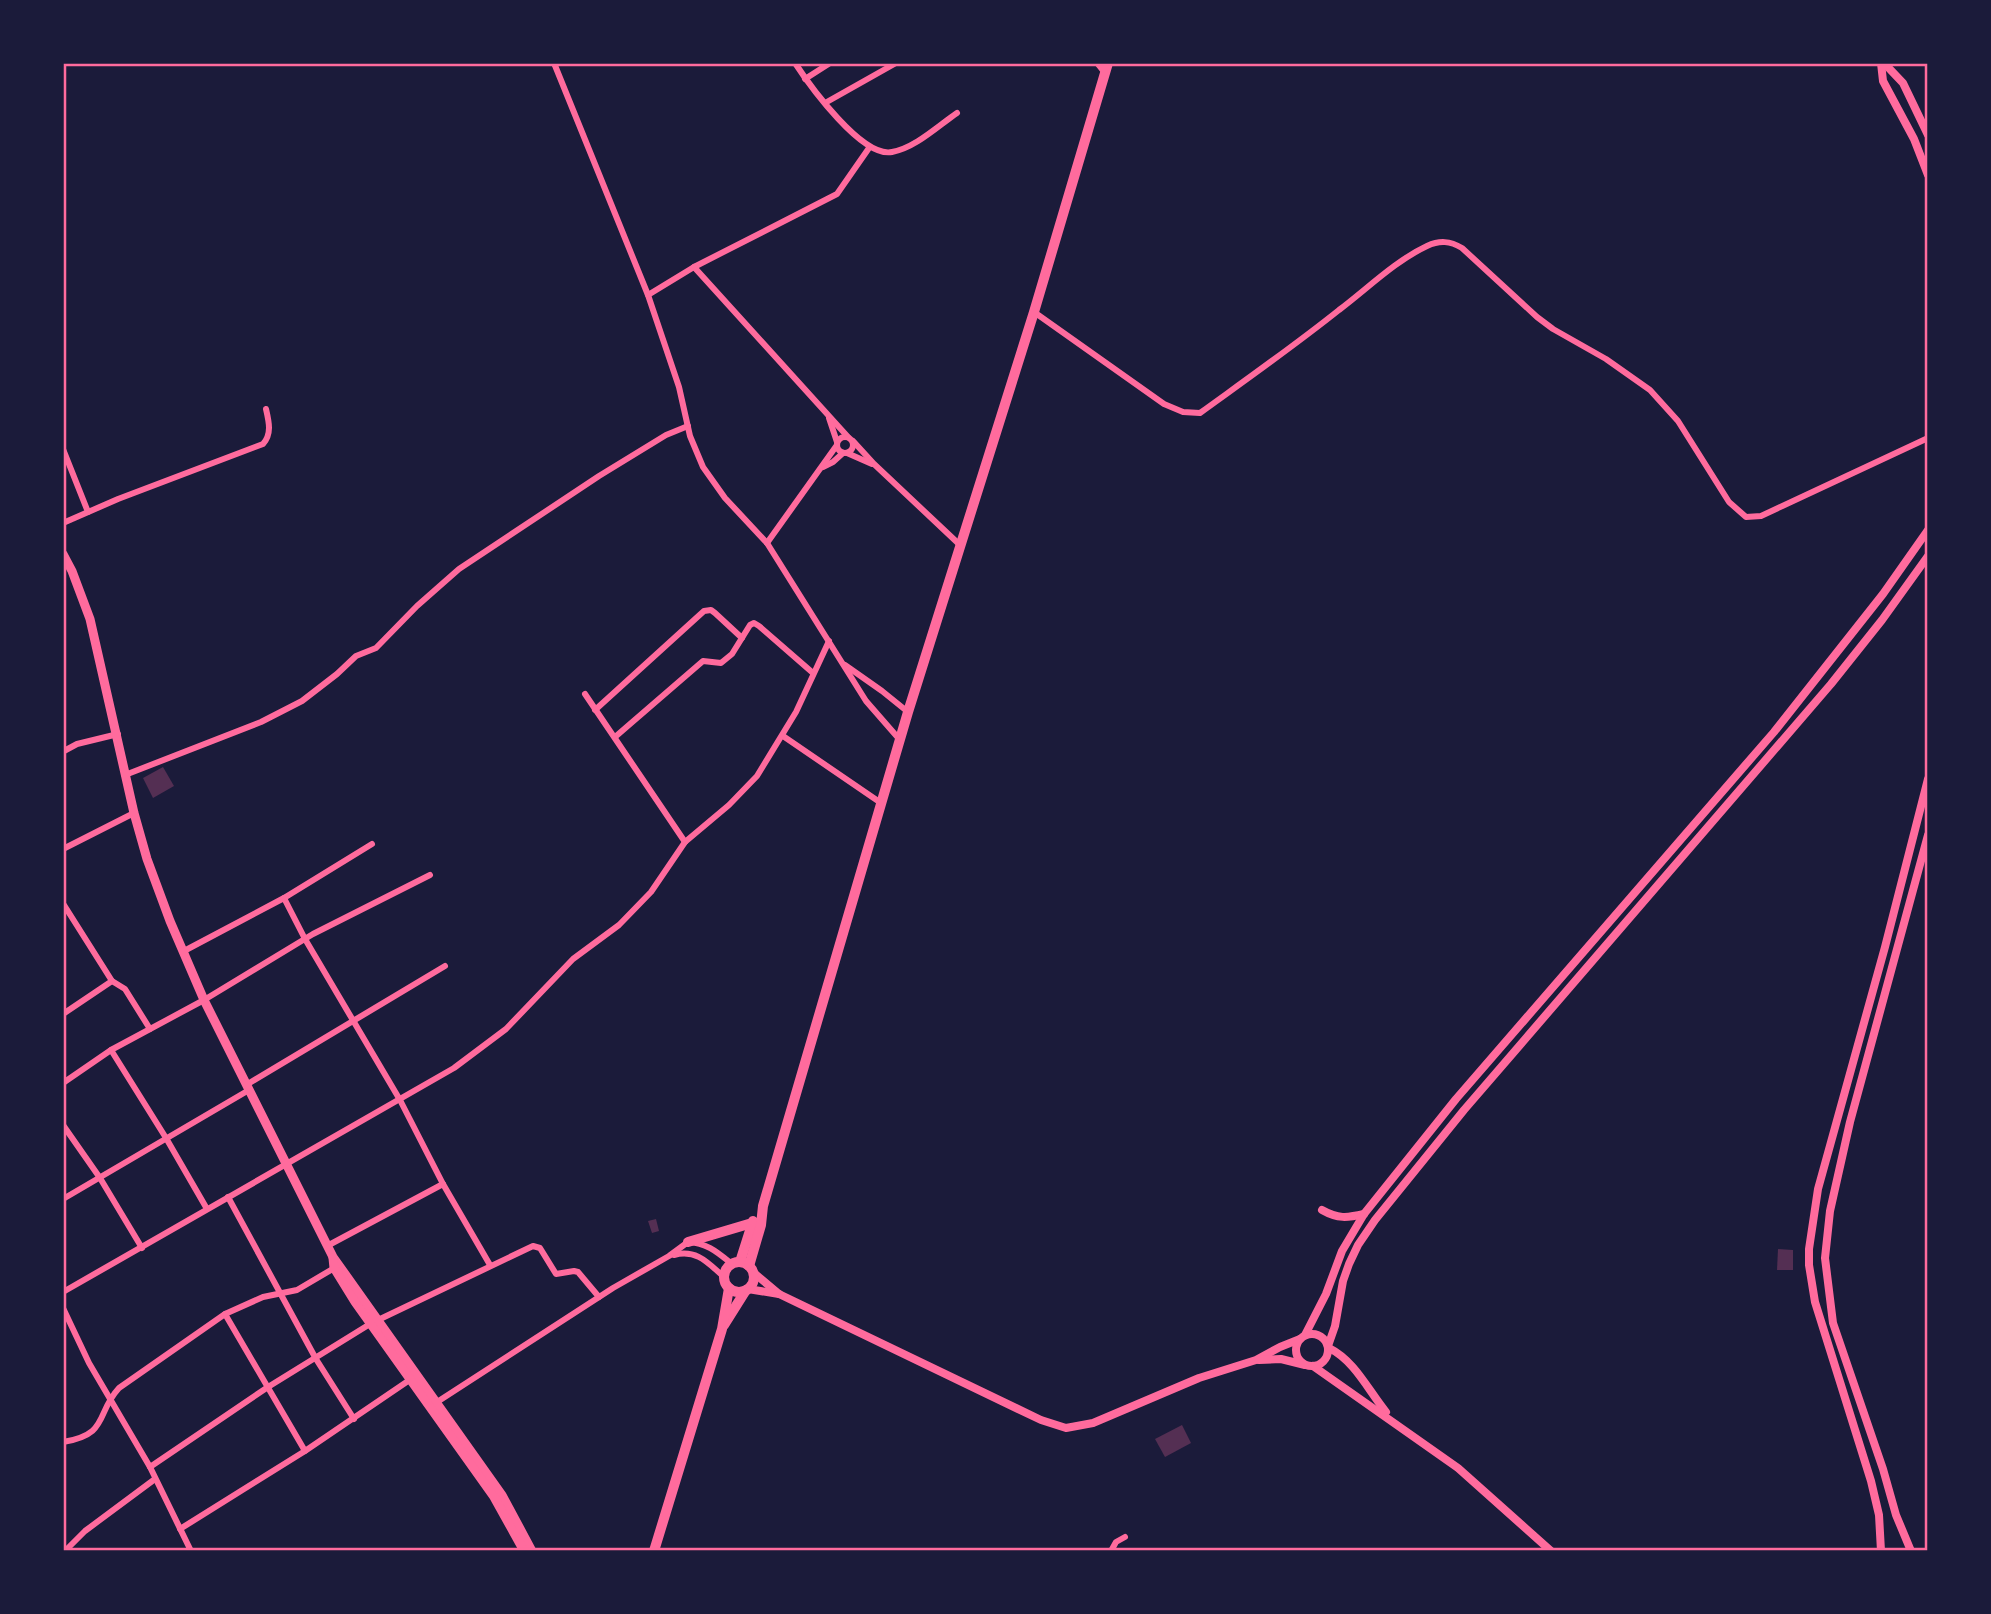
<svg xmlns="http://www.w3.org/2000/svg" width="1991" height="1614" font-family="Figtree,sans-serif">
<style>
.building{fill:#542f53}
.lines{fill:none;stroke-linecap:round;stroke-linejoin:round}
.minor{stroke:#ff6b9d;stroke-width:6}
.secondary{stroke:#ff6b9d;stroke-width:8}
.primary{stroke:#ff6b9d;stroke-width:9}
.trunk{stroke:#ff6b9d;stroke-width:10}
.neatline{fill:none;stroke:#ff6b9d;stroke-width:2.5}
</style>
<rect width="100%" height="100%" fill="#1b1b3a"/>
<!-- building -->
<g class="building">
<polygon points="163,767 174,786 153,798 143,778"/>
<polygon points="656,1219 659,1231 652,1233 648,1221"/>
<polygon points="1778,1249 1793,1250 1793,1270 1777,1270"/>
<polygon points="1182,1425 1191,1443 1165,1457 1155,1439"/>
</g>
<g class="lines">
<!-- minor -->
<g class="minor">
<polyline points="554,63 648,295 679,387 690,436 703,467 725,498 767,543 866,701 900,740"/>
<path d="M 795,63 C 810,86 862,158 892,152 C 915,148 938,126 957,113"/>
<polyline points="1097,63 1105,73"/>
<polyline points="805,79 830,63"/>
<polyline points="825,103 896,63"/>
<polyline points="694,267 848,437"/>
<polyline points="648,295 694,267 837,194 869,148"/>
<path d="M 1034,312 L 1164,404 L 1183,412 L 1200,413 C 1247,379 1294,346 1339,310 C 1367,289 1395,261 1427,246 C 1440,240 1450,241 1462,248 L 1537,317 L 1553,329 L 1606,359 L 1650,390 L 1678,421 L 1729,502 L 1746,517 L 1761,516 L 1928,438"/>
<polyline points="829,418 837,442"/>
<circle cx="845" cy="445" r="8"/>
<polyline points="853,441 874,464 960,545"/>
<polyline points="63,449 88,512"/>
<polyline points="847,453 872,464"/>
<polyline points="823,467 833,462 843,453"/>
<path d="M 63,523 L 118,499 L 263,444 C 272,434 269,422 266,409"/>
<polyline points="767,543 837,445"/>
<polyline points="845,665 882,691 908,712"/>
<polyline points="585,694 685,842"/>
<polyline points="595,710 704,611 711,610 715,613 742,638"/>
<polyline points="783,736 881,803"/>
<polyline points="615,737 703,661 721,663 732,654 750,625 754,623 759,626 813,673"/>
<polyline points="63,748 64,751 77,744 118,734"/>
<polyline points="125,775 261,722 302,701 337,674 356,656 376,648 417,606 459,569 599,476 666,435 688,426"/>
<polyline points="63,849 134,813"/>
<polyline points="284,898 372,844"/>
<polyline points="64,905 112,981"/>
<polyline points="184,951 284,898 305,939 400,1100 443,1184 490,1265"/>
<polyline points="63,1014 112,981 125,989 150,1029"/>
<polyline points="111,1050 166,1138 207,1209"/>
<polyline points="63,1083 111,1050 204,1000 313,934 430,875"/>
<polyline points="246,1085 445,966"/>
<polyline points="63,1125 100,1178 142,1248"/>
<polyline points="228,1197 316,1359 354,1419"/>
<polyline points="63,1199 249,1090"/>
<polyline points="327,1246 443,1184"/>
<path d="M 674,1255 C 697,1249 708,1263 724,1277"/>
<polyline points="63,1292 454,1068 506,1029 573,959 619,925 651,892 685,842 729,805 757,776 796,712 829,641"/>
<polyline points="63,1308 89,1363 150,1467 191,1551"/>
<polyline points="225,1314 305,1451"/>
<polyline points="378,1320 533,1246 540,1248 556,1274 574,1271 578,1272 599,1297"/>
<path d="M 434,1404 L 613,1288 L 669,1256 L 688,1242 C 707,1243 717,1252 732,1264"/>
<path d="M 63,1442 C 110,1434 95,1414 119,1388 L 225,1314 L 263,1297 L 297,1290 L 336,1267"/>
<polyline points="150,1467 268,1387 370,1324"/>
<polyline points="180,1529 305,1451 411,1379"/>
<polyline points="65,1551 85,1531 155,1479"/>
<polyline points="1111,1551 1116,1542 1125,1537"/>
</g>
<!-- secondary -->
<g class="secondary">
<polyline points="1881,63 1883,81 1914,139 1928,175"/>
<polyline points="1884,63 1903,83 1928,135"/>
<path d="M 1322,1210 C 1338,1219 1347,1218 1364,1214"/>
<polyline points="754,1273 779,1294 1041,1420 1066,1428 1093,1423 1199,1378 1256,1360 1280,1347 1300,1339"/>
<polyline points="748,1289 779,1294"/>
<circle cx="1312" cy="1350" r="16"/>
<polyline points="1305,1335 1326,1294 1342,1251 1364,1214 1456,1099 1774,732 1883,594 1928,530"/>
<polyline points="1328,1346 1335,1326 1343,1281 1349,1264 1358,1245 1375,1220 1464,1110 1831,684 1882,620 1928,556"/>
<path d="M 1329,1348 C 1355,1361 1368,1390 1386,1412"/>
<polyline points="1259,1360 1281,1359 1305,1365"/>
<polyline points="1313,1366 1458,1468 1551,1551"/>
<polyline points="1881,1551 1879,1515 1871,1481 1815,1302 1809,1265 1809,1249 1818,1189 1885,947 1928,779"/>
<polyline points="1911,1551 1896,1515 1883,1469 1833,1323 1825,1258 1830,1211 1850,1122 1928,835"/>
</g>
<!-- primary -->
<g class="primary">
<polyline points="63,554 72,571 90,619 134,813 147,859 170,921 204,1000 333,1257 502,1495 532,1551"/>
<polyline points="333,1258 334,1268 355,1302 494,1497 524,1551"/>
</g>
<!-- trunk -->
<g class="trunk">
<polyline points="688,1242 752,1223"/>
<polyline points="740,1262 753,1221"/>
<circle cx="739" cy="1277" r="15"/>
<polyline points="749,1266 761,1225 763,1206 908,712 1034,312 1108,63"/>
<polyline points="724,1325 746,1290"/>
<polyline points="654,1551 722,1329 729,1288"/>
</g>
</g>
<!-- border -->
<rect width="1991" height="1614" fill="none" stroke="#1b1b3a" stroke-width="130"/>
<rect x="65" y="65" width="1861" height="1484" class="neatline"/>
</svg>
